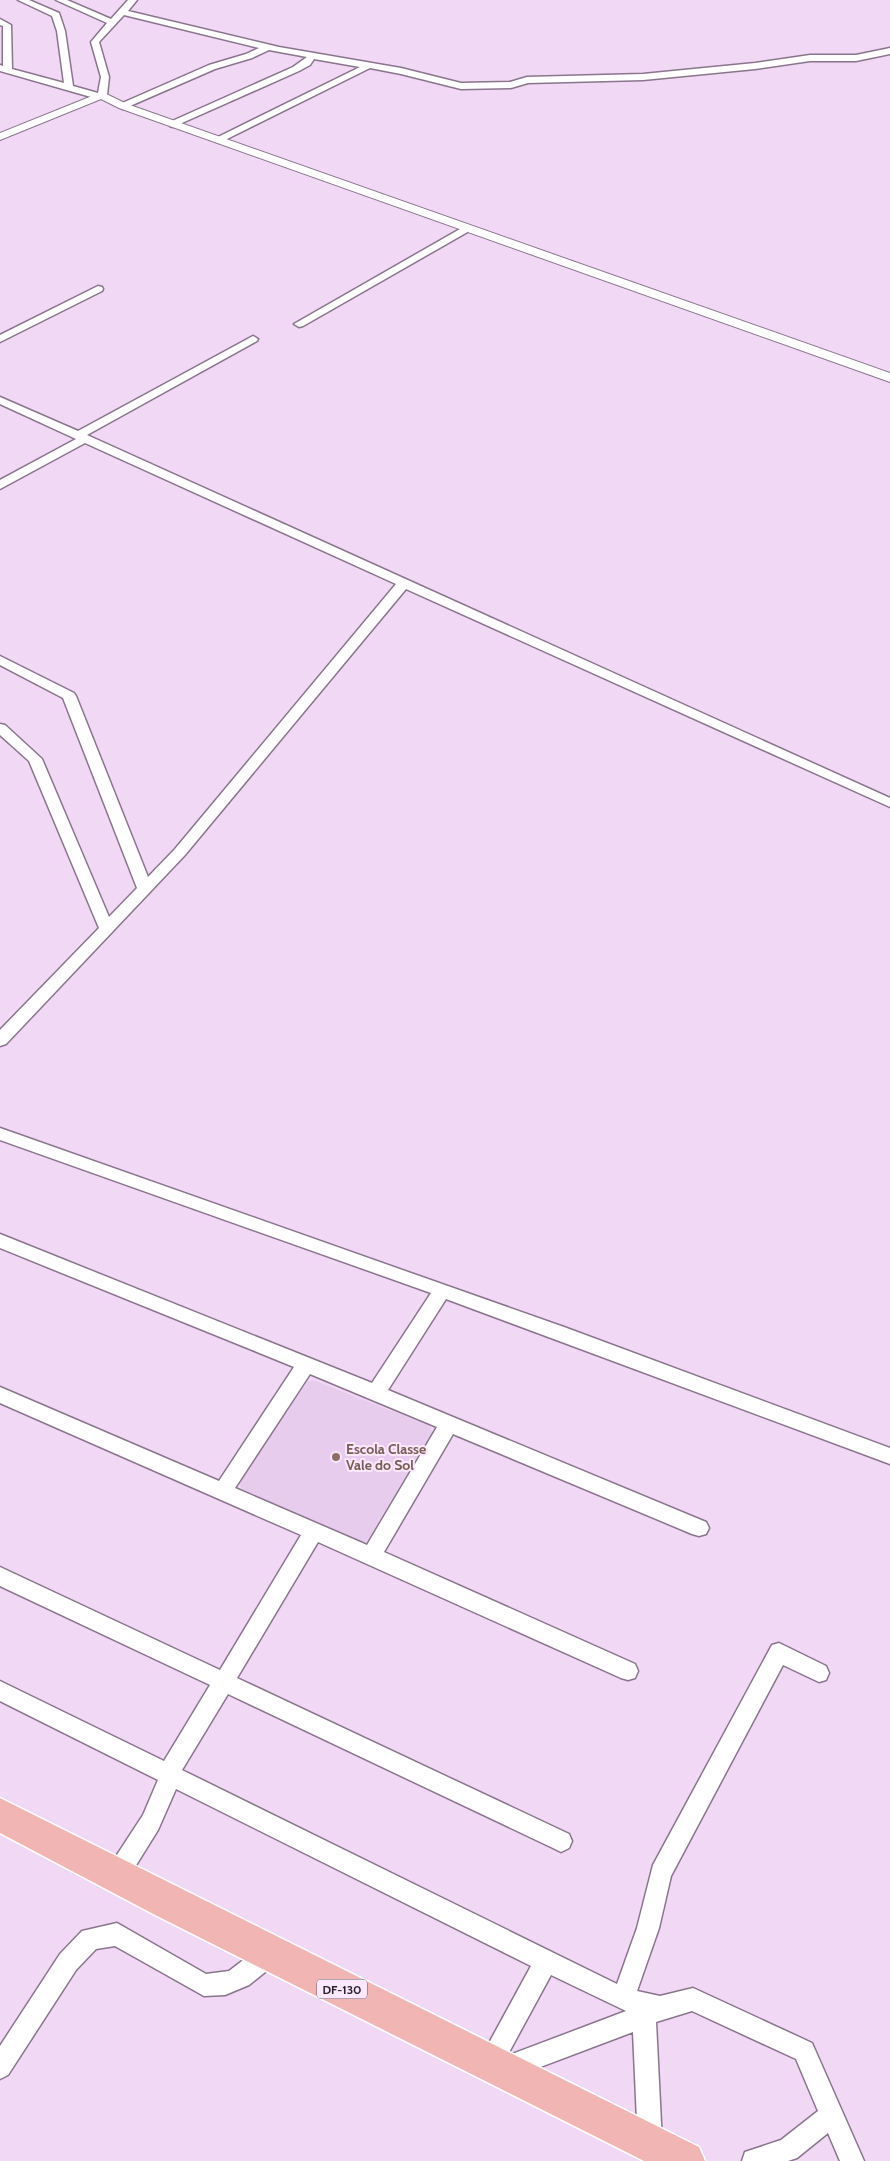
<svg xmlns="http://www.w3.org/2000/svg" width="890" height="2161" font-family="Cabin,sans-serif">
<style>
.built{fill:#e8cced}
.lines{fill:none;stroke-linecap:round;stroke-linejoin:round}
.minor-casing{stroke:#8a758d;stroke-width:3}
.tertiary-casing{stroke:#8a758d;stroke-width:2}
.primary-casing{stroke:#fff;stroke-width:3}
.minor{fill:#fff;fill-rule:evenodd}
.tertiary{fill:#fff;fill-rule:evenodd}
.primary{fill:#f1b6b4;fill-rule:evenodd}
.education-dot{fill:#8d6e63;stroke:#fbe8fe;stroke-width:2}
.labels{text-anchor:middle;dominant-baseline:central;stroke-width:4;stroke-linejoin:round;paint-order:stroke}
.shield{fill:#fbe8fe;stroke:#675b68;stroke-width:1}
.shield-label{font-size:12px;font-weight:bold;fill:#271e28}
.education-label{font-size:14px;font-weight:bold;fill:#785e54;stroke:#fbe8fe;text-anchor:start}
</style>
<rect width="100%" height="100%" fill="#f1d9f5"/>
<!-- built -->
<polygon class="built" points="313,1380 430,1426 432,1432 367,1541 361,1542 242,1489 238,1482 308,1381"/>
<g class="lines">
<defs>
<g id="minor">
<polygon points="18,0 29,0 59,13 65,31 73,86 98,93 101,77 91,42 107,23 56,0 67,0 111,19 128,0 137,0 128,11 279,47 401,68 461,83 510,82 527,77 643,74 755,63 810,55 856,55 890,48 890,54 856,61 810,61 755,69 643,80 528,83 511,88 461,89 401,74 370,68 219,143 214,140 216,138 360,67 314,59 310,65 299,71 173,127 170,126 170,122 293,67 307,57 269,50 252,58 215,69 123,109 118,106 120,104 209,65 246,54 259,48 124,15 99,42 109,77 107,95 98,99 0,71 0,65 3,66 3,26 0,25 0,19 11,25 12,69 64,83 57,31 52,16"/>
<polygon points="467,225 472,228 471,230 303,326 299,327 294,324"/>
<polygon points="98,286 102,287 103,289 102,291 0,342 0,335"/>
<polygon points="253,336 258,339 257,341 87,435 890,798 890,807 406,589 185,855 6,1044 0,1046 0,1030 99,928 29,761 0,735 0,724 5,725 42,759 109,917 137,888 63,698 0,665 0,656 74,693 76,696 148,877 175,849 396,584 85,443 0,489 0,480 76,439 0,404 0,397 78,431"/>
<path d="M 0,1128 L 564,1327 L 890,1448 L 890,1464 L 446,1299 L 388,1390 L 706,1522 L 709,1528 L 706,1534 L 699,1536 L 692,1534 L 453,1434 L 384,1552 L 635,1664 L 638,1671 L 635,1678 L 628,1680 L 621,1678 L 318,1542 L 237,1678 L 569,1834 L 572,1841 L 569,1848 L 561,1852 L 553,1848 L 228,1694 L 182,1770 L 617,1984 L 637,1928 L 653,1865 L 772,1645 L 779,1643 L 826,1666 L 829,1673 L 826,1680 L 819,1682 L 783,1665 L 671,1876 L 659,1928 L 637,1991 L 660,1996 L 693,1988 L 812,2043 L 864,2161 L 840,2161 L 828,2133 L 797,2158 L 788,2161 L 742,2161 L 745,2152 L 781,2140 L 818,2111 L 796,2059 L 692,2011 L 656,2022 L 662,2143 L 658,2151 L 650,2155 L 642,2151 L 638,2143 L 633,2032 L 506,2080 L 498,2076 L 496,2072 L 491,2074 L 483,2070 L 479,2062 L 483,2054 L 531,1966 L 176,1789 L 158,1830 L 125,1883 L 117,1886 L 109,1883 L 106,1875 L 109,1867 L 143,1815 L 158,1780 L 0,1701 L 0,1681 L 164,1761 L 210,1685 L 0,1586 L 0,1567 L 220,1670 L 301,1535 L 0,1403 L 0,1387 L 219,1481 L 294,1367 L 0,1248 L 0,1234 L 372,1383 L 431,1293 L 0,1140 ZM 310,1374 L 437,1427 L 367,1545 L 235,1488 ZM 551,1975 L 626,2011 L 507,2056 Z"/>
<polygon points="117,1923 206,1974 229,1971 263,1945 271,1942 279,1945 282,1953 279,1961 249,1985 225,1995 204,1996 115,1946 96,1949 76,1970 8,2075 0,2079 0,2046 60,1954 82,1931"/>
</g>
<polygon id="tertiary" points="102,92 127,104 890,373 890,382 119,108 101,99 0,140 0,133"/>
<polygon id="primary" points="0,1798 699,2147 705,2161 644,2161 157,1916 0,1833"/>
</defs>
<!-- minor casing -->
<use href="#minor" class="minor-casing"/>
<!-- tertiary casing -->
<use href="#tertiary" class="tertiary-casing"/>
<!-- primary casing -->
<use href="#primary" class="primary-casing"/>
<!-- minor -->
<use href="#minor" class="minor"/>
<!-- tertiary -->
<use href="#tertiary" class="tertiary"/>
<!-- primary -->
<use href="#primary" class="primary"/>
</g>
<!-- markers -->
<circle class="education-dot" cx="336" cy="1457" r="5"/>
<g class="labels">
<!-- shield labels -->
<rect class="shield" x="317" y="1979.5" width="50" height="19" rx="4"/>
<g class="shield-label">
<text x="342" y="1989">DF-130</text>
</g>
<!-- education labels -->
<g class="education-label">
<text x="346" y="1449">Escola Classe<tspan x="346" dy="16">Vale do Sol</tspan></text>
</g>
</g>
</svg>
